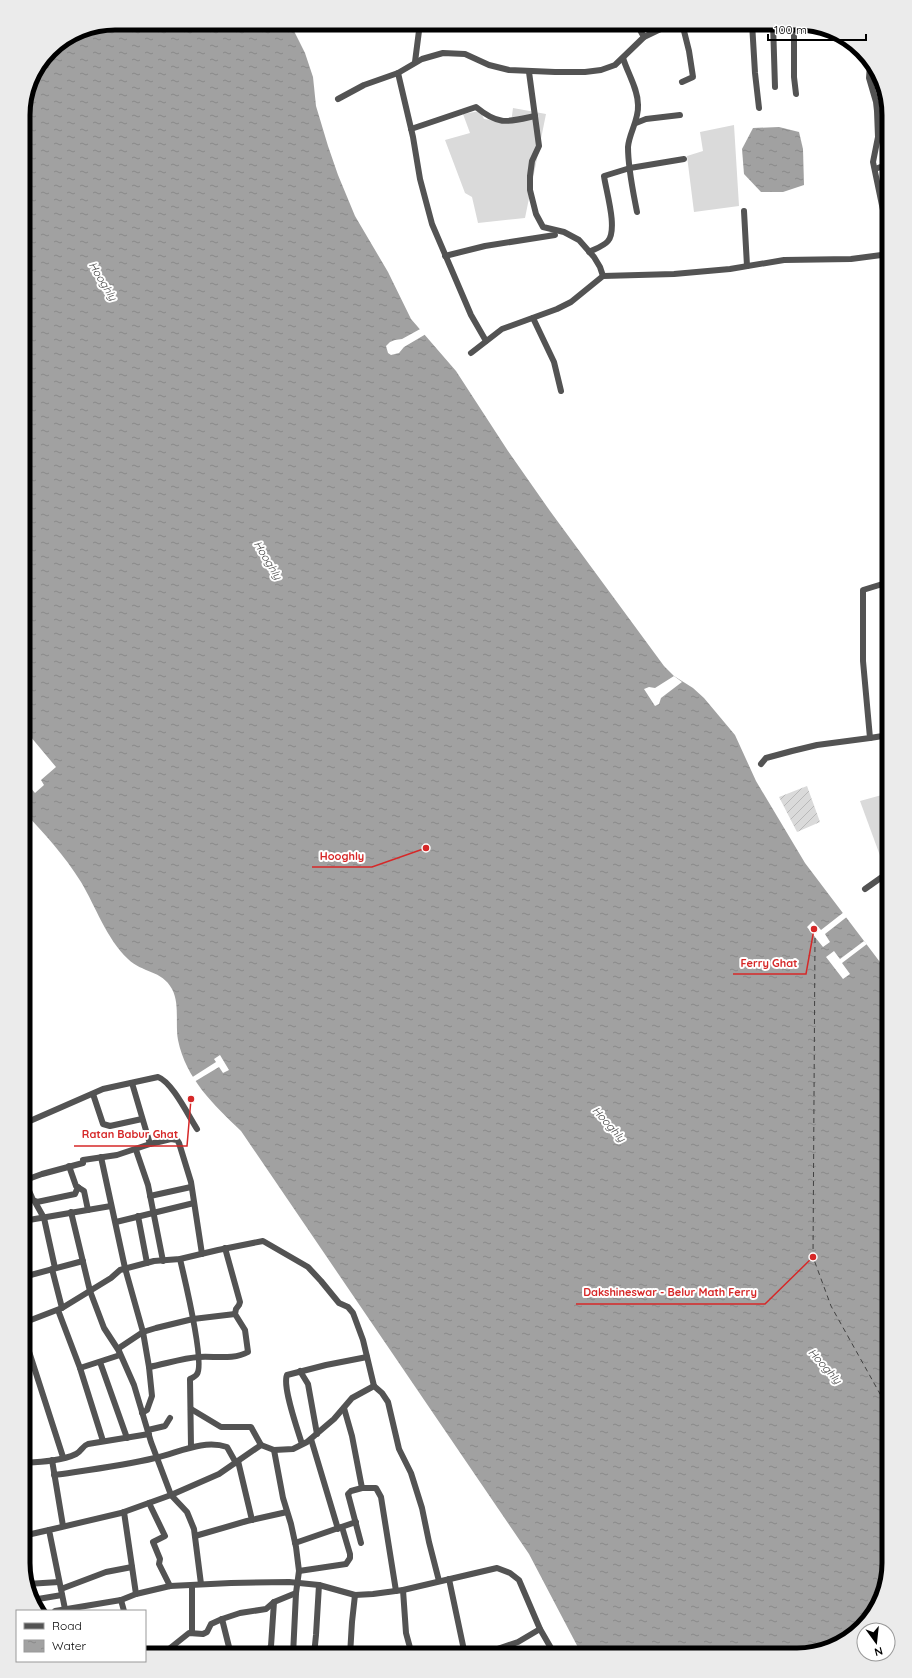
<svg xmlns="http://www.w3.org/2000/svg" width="912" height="1678" font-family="Quicksand,sans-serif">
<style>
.grass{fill:#dadada}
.garden{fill:url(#garden-furrows)}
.water{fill:url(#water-ripples)}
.pier{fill:#fff}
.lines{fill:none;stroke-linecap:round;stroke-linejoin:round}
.ferry{stroke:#424242;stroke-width:1;stroke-dasharray:5 4;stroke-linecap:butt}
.minor{stroke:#535353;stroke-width:6}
.labels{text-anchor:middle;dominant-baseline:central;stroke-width:4;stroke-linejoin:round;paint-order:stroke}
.water-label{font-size:11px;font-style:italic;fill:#424242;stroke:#fff}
.rim{fill:none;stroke:#000;stroke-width:5}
.leader{fill:none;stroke:#d62828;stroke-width:1.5}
.callout-dot{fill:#d62828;stroke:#fff;stroke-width:1.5}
.callout-label{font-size:11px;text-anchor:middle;font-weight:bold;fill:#d62828;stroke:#fff;stroke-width:4;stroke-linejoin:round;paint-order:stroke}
</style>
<defs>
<pattern id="garden-furrows" width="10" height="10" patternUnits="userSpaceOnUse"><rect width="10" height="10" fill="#dadada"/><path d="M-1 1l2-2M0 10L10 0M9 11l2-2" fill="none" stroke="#b9b9b9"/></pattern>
<pattern id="water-ripples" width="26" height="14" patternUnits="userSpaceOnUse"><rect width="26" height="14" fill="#a1a1a1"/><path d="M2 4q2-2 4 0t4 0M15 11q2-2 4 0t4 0" fill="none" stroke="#898989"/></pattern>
</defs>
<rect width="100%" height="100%" fill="#fff"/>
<!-- grass -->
<g class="grass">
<polygon points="513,108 546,114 525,218 478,223 472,197 465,193 445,140 470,133 463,114 480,111 484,119 511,123"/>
<polygon points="734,125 739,206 694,212 687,156 703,151 700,132"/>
<polygon points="889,793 889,871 886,872 860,801"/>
</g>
<!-- garden -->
<polygon class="garden" points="807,786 820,822 797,832 779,797"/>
<!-- water -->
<g class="water">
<path d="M 115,23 L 290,23 L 305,53 L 313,77 L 316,106 L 328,146 L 338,175 L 355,216 L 388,272 L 411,319 L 456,371 L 508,451 L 550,511 L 664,666 L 674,676 L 693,688 L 704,698 L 735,735 L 756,781 L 805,863 L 889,974 L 889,1563 L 873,1614 L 832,1648 L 797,1655 L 582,1655 L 529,1554 L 241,1131 C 214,1105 186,1079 178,1040 C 175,1024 180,1004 172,989 C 162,970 142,973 128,959 C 106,938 96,907 81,882 C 65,856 44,833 23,811 L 23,109 L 30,80 L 50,50 L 80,30 Z"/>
<polygon points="779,127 799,132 803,149 804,185 783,192 761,192 744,174 742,149 753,128"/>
</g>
<!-- pier -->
<g class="pier">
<polygon points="422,328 426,334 404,347 399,353 391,355 388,353 386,346 390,342 395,340 402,339"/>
<polygon points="674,676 682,682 661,698 659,704 655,706 644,689 649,687 655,688"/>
<polygon points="25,730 56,767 41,780 44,785 35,793 24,780 23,781 23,732"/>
<polygon points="844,912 848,916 825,934 830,942 823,947 807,927 813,921 821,930"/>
<polygon points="864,941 867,944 842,963 850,974 843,979 826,957 834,951 840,959"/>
<polygon points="220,1055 229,1070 223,1073 219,1067 194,1082 191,1078 216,1062 214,1059"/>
</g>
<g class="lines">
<!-- ferry -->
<polyline class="ferry" points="815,938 813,1257 831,1306 889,1410"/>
<!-- minor -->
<g class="minor">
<polyline points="636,23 644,37"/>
<polyline points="682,23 689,51 693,77 682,82"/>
<polyline points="752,23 755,73 759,108"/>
<polyline points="773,23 775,87"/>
<polyline points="794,23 794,77 796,94"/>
<path d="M 623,58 C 628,74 638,89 638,105 C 639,120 629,133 628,147 C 628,169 633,191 637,212"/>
<polyline points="415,62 420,23"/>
<polyline points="870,65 869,78 876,102 877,111 878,137 873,162 889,239"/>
<polyline points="529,72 539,146 532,161 530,176 530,190 536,214 543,227 564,232 579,240 594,257 600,267 603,276"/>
<polyline points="398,73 413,137 420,179 432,224 471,315 486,341"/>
<polyline points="338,99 364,85 398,73 422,59 443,53 465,54 489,65 509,70 555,72 585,72 601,70 615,65 644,37 673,23"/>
<polyline points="636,123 646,119 680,115"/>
<path d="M 411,129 L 476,107 C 499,126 508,122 535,116"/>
<polyline points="875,169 889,164"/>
<polyline points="744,211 747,266"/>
<path d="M 589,252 C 595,249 604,246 608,241 C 618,229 606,191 604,176 L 630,168 L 684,159"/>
<polyline points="445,256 485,246 555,235"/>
<polyline points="533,318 554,362 561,391"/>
<polyline points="471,353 502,329 557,309 571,302 603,276 674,274 730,269 784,260 851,259 889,254"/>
<polyline points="889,440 884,401 889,400"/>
<polyline points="870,738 889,735"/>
<polyline points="761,764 766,758 792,751 817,745 870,738 863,661 863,590 889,582"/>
<polyline points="865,889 882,877 889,875"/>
<polyline points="132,1083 150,1144 171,1139 177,1140 179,1143 191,1182 202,1254"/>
<polyline points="93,1094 103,1124 110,1126 142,1119"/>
<path d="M 23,1124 L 103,1089 L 158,1077 C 172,1082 188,1115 197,1129"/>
<polyline points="136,1150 148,1185 163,1261"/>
<polyline points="101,1157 125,1268 143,1332 149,1367 152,1396 147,1410 142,1413"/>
<polyline points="83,1160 117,1155 150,1144"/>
<polyline points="69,1166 76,1186 84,1191 88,1210"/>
<polyline points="23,1177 33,1200 37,1202 75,1194 78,1187"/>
<polyline points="31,1178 42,1174 83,1163"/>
<polyline points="150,1196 191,1187"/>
<polyline points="35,1202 44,1218 55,1268"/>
<polyline points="71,1212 90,1291 104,1328 119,1351 134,1385 151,1442 171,1495 187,1512 194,1529 201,1584"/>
<polyline points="138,1216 147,1263"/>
<polyline points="23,1221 111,1206"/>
<polyline points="116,1222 194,1203"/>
<path d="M 180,1259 C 184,1276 205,1363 197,1374 C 196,1376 192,1378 190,1379 L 191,1447"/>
<polyline points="52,1269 62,1308"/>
<polyline points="23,1277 83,1261"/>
<polyline points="23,1310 27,1323"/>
<polyline points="58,1310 80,1368 103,1441"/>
<polyline points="23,1323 62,1308 111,1278 120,1270 154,1261 180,1259 218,1250 263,1241 308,1267 321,1281 339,1303 348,1307 353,1313 363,1340 374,1386"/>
<polyline points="23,1333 63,1457"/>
<polyline points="119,1351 119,1348 143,1332 156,1328 193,1319 235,1314"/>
<polyline points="100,1362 127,1438"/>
<path d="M 149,1367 C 165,1364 183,1358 199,1357 C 215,1356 234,1360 248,1352 L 245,1330 L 235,1314 L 236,1309 L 239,1305 L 240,1302 L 225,1248"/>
<polyline points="80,1368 120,1355"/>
<polyline points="300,1371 308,1384 317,1434"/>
<polyline points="344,1408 352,1436 362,1488 351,1491 348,1494 361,1543"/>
<polyline points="191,1409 221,1427 251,1427 261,1445"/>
<polyline points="148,1430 165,1426 170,1418"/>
<polyline points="311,1439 338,1529"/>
<path d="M 302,1444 C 298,1431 282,1386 287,1375 L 326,1365 L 367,1357"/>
<polyline points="52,1460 63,1526"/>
<polyline points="238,1461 252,1520"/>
<path d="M 23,1463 C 39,1462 62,1461 76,1454 C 82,1451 82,1446 88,1444 L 149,1434"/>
<path d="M 54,1475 C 88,1470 122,1466 155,1458 C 178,1453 203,1439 227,1447 L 236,1463"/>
<polyline points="362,1488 376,1488 381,1497 396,1591"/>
<polyline points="149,1503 165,1536 153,1542 160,1559 159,1564 170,1586"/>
<polyline points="124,1512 136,1594"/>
<polyline points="23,1521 27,1535 49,1530"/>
<polyline points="195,1536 247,1521 287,1512"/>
<polyline points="295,1543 356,1522"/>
<polyline points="299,1571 346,1564 350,1558 350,1554 342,1527"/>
<polyline points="449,1579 465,1655"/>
<polyline points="27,1584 59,1582"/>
<polyline points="192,1585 192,1632"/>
<polyline points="61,1589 106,1572 132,1567"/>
<polyline points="403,1590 406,1633 412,1655"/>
<polyline points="32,1600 62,1595"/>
<polyline points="121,1600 124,1611"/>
<polyline points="65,1609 49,1530 121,1513 171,1495 219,1474 261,1445 274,1450 293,1449 307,1442 334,1419 352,1398 374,1386 382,1393 388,1402 399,1449 411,1473 422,1508 429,1542 439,1581"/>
<polyline points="55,1611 121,1600 136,1594 170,1586 231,1583 289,1582 319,1585 355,1595 373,1594 403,1590 497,1568 510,1573 519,1580 540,1629 555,1655"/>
<polyline points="222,1619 231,1655"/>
<polyline points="158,1655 169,1649 189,1633 203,1634 207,1632 211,1624 222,1619 240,1613 266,1609 274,1602 296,1593 299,1571 296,1547 291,1524 283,1498 274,1450"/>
<polyline points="262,1655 267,1652 271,1646 274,1602"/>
<polyline points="293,1655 296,1593"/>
<polyline points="314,1655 316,1635 319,1585"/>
<polyline points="350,1655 352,1622 355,1595"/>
<polyline points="480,1655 518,1642 540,1629"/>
</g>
</g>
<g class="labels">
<!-- water labels -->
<g class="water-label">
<text transform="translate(103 281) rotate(59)">Hooghly</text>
<text transform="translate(268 560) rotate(59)">Hooghly</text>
<text transform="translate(609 1124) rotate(48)">Hooghly</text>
<text transform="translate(825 1366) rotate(48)">Hooghly</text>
</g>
</g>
<!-- crop -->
<path d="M0 0H912V1678H0ZM115 30H797A85 85 0 0 1 882 115V1563A85 85 0 0 1 797 1648H115A85 85 0 0 1 30 1563V115A85 85 0 0 1 115 30Z" fill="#ebebeb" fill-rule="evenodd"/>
<path class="rim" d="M115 30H797A85 85 0 0 1 882 115V1563A85 85 0 0 1 797 1648H115A85 85 0 0 1 30 1563V115A85 85 0 0 1 115 30Z"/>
<!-- callouts -->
<path class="leader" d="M426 848L372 867H312M814 929L806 974H733M191 1099L187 1146H74M813 1257L765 1304H576"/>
<g class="callout-dot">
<circle cx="426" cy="848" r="4"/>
<circle cx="814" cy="929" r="4"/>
<circle cx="191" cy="1099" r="4"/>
<circle cx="813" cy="1257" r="4"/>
</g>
<g class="callout-label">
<text x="342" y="860">Hooghly</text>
<text x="769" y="967">Ferry Ghat</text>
<text x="130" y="1138">Ratan Babur Ghat</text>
<text x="670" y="1296">Dakshineswar - Belur Math Ferry</text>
</g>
<!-- legend -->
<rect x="16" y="1610" width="130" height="52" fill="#ffffff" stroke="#999999"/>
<rect x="24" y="1623" width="20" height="6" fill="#535353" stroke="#999999"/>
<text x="52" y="1630" font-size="12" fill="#000000">Road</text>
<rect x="24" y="1640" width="20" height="12" fill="url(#water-ripples)" stroke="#999999"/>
<text x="52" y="1650" font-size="12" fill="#000000">Water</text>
<!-- north arrow -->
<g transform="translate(876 1642) rotate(165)"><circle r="19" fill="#ffffff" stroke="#999999"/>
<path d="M0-3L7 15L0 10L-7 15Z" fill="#000000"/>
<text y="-6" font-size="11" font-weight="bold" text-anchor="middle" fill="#000000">N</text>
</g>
<!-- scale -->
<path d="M768 34v6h98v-6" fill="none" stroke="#000000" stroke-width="2"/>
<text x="774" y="34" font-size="12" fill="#000000" stroke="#ffffff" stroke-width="3" paint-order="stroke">100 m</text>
</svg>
